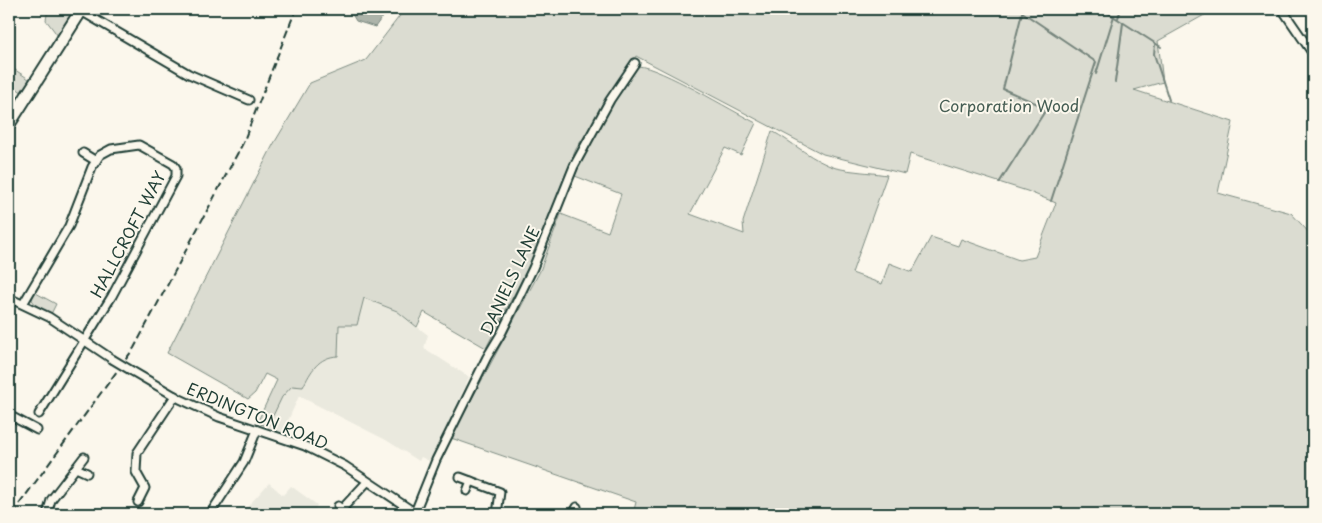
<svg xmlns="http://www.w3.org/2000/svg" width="1322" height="523" font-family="'Playpen Sans',sans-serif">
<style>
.built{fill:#eae9de}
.green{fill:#dbdcd1;stroke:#7d8c82}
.water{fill:#adb4aa;stroke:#74847b}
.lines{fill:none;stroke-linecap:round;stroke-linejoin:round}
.stream{stroke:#74847b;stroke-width:2}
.street-casing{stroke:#1f3d34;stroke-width:11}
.primary-casing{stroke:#1f3d34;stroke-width:15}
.street{stroke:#fbf7ec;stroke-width:7}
.primary{stroke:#fbf7ec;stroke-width:11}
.rail{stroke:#1f3d34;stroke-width:2;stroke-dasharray:8 4;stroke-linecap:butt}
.street-bridge-casing{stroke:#1f3d34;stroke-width:11;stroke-linecap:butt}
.street-bridge{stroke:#fbf7ec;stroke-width:7}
.labels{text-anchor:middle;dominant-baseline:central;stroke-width:4;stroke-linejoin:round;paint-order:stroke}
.park-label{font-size:16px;fill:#455d53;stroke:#fbf7ec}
.street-label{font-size:16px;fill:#1f3d34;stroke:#fbf7ec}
</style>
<rect width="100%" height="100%" fill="#fbf7ec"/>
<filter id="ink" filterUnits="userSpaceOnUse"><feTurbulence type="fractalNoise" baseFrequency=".02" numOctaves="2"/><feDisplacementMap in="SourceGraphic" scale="10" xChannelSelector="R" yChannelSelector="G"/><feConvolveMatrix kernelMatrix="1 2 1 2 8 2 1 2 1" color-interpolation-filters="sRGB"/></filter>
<g filter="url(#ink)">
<!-- built -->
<g class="built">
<polygon points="310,83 348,291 397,311 428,335 424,348 469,377 433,458 429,461 421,457 419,461 386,440 299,396 283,432 257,423 277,380 265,374 255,393 248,399 167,353 273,145"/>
<polygon points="269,483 283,495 291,486 317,505 313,514 241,514"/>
</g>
<!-- green -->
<g class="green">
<polygon points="48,9 75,9 58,36 46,20"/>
<path d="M 405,9 L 1215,9 L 1158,41 L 1163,82 L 1134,90 L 1233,122 L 1218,193 L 1291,213 L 1313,237 L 1313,514 L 633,514 L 636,502 L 451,438 L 540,271 L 561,214 L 608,232 L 621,194 L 575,176 C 589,141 610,92 638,66 C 660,67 732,111 756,123 L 741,155 L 725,148 L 690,214 L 744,234 L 743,222 L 772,131 C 792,142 815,162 836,168 C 852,172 870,172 887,175 L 852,273 L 882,284 L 889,263 L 912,272 L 931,237 L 958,246 L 961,239 L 1019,260 L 1035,257 L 1056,203 L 1027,191 L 910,154 L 905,174 L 823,154 L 636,56 L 576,149 L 530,264 L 486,348 L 424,312 L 417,327 L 397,311 L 364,298 L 357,325 L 339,325 L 338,356 C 318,357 311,371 303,387 L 292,386 L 282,397 L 268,426 L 257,423 L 277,380 L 265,374 L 255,393 L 248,399 L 167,353 L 273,145 L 310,83 L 366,60 Z"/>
<polygon points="9,66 32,81 23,93 9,83"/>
<polygon points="34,292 56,304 51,314 36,305 32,300"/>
</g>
<!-- water -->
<polygon class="water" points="349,9 388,9 375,27 356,21"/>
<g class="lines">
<!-- stream -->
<g class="stream">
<polyline points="1102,9 1161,47"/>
<polyline points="1022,12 1096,62 1051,201"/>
<polyline points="1118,18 1121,9"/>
<polyline points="1155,45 1154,54 1169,100"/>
<polyline points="1096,74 1114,16"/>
<polyline points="1115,82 1123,23"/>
<polyline points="999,183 1047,108 1003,89 1023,9"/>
</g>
<defs>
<g id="street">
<polyline points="1282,9 1313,54"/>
<polyline points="81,11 189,74 249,100"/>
<polyline points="83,153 96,161"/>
<polyline points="9,298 49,317 112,359"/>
<polyline points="23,304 69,226 92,167 100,155 111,149 139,145 173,164 176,168 176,176 112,296 39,414"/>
<polyline points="132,371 180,399 219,417 305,446 345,466 417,514"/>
<polyline points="9,415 37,430"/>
<polyline points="76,468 87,473"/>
<polyline points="460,477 500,492 497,514"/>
<polyline points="467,491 471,481"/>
<polyline points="138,502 145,488 136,472 137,453 175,396"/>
<polyline points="338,506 348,514"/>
<polyline points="342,509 367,482"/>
<polyline points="415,512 436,460 487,357 502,332 533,268 574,166 610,100 635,63"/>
<polyline points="47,514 51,500 84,457"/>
<polyline points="210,514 244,462 257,430"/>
<polyline points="573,514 577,507"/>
</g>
<polyline id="primary" points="9,124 82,9"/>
</defs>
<!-- street casing -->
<use href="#street" class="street-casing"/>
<!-- primary casing -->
<use href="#primary" class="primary-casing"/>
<!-- street -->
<use href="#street" class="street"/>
<!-- primary -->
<use href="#primary" class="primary"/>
<!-- rail -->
<polyline class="rail" points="12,514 134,348 243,143 296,9"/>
<defs>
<polyline id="street-bridge" points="112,359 132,371"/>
</defs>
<!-- street-bridge casing -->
<use href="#street-bridge" class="street-bridge-casing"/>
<!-- street-bridge -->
<use href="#street-bridge" class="street-bridge"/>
</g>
</g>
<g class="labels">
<!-- park labels -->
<g class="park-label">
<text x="1009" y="105">Corporation Wood</text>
</g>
<!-- street labels -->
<g class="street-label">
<text transform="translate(127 234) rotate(-62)">HALLCROFT WAY</text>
<text transform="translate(509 280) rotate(-65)">DANIELS LANE</text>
<text transform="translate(258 415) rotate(22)">ERDINGTON ROAD</text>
</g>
</g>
<!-- margin -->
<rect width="1322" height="523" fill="none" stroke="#fbf7ec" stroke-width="30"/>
<rect x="15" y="15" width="1292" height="493" fill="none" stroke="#1f3d34" stroke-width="2" filter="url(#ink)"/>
</svg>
